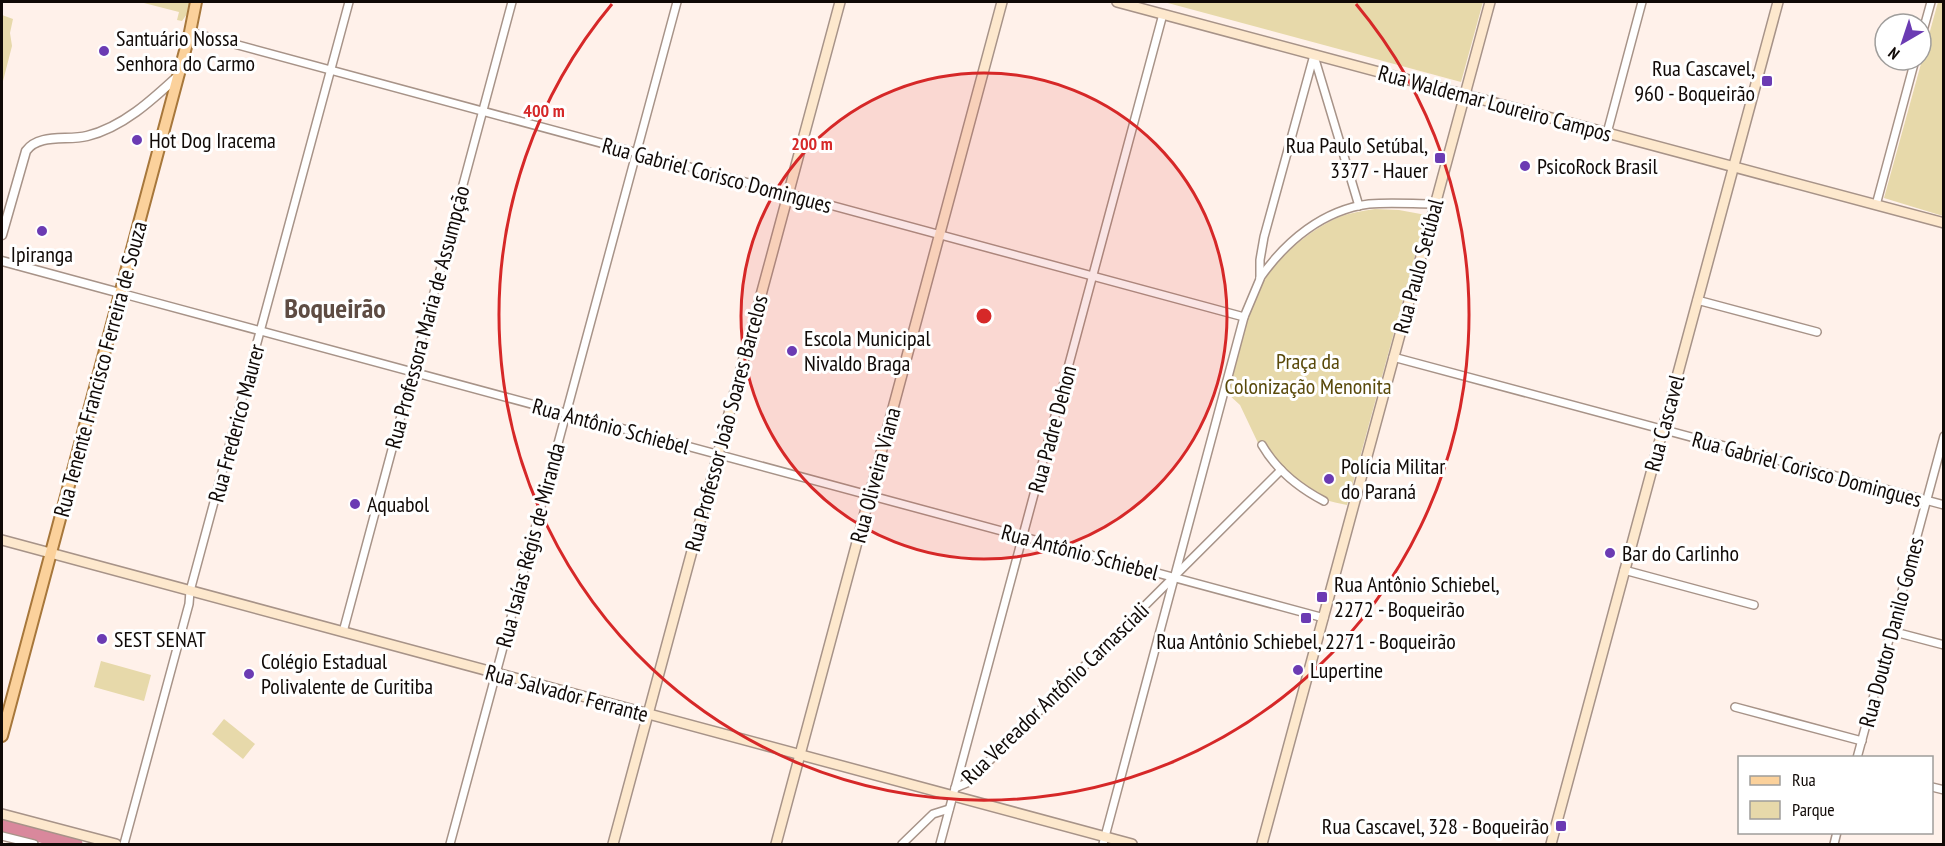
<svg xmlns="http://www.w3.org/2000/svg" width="1945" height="846" font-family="'PT Sans Narrow',sans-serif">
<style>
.green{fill:#e7d9aa}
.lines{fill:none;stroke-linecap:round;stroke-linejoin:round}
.river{stroke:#d9889c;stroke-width:15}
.minor-casing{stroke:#a79388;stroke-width:10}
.tertiary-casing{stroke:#a79388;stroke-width:11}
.secondary-casing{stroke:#a79388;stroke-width:12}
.primary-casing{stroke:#a7773b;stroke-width:14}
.minor{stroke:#fff;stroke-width:7}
.tertiary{stroke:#fff;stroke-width:8}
.secondary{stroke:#fde8cd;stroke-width:9}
.primary{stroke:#fbd19b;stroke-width:10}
.ring{fill:none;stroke:#d62828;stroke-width:3}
.poi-dot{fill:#6b3bb3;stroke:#fff;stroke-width:2}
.labels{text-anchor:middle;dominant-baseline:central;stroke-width:6;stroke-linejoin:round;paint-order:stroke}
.poi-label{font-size:22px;fill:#100906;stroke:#fff;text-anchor:start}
.street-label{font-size:22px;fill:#100906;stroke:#fff}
.park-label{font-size:22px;fill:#59490a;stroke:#fff}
.district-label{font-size:28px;font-weight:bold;fill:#5e4c43;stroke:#fff}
.centre{fill:#d62828;stroke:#fff;stroke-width:3}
.ring-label{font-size:18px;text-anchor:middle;font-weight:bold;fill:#d62828;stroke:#fff;stroke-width:6;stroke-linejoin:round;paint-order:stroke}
</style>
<rect width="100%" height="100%" fill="#fff1ea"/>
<!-- green -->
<g class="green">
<polygon points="140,2 190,2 187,14 182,21 177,20 179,12"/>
<polygon points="1164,2 1483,2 1461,82"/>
<polygon points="1938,2 1944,2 1943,216 1884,198"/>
<polygon points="2,15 13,19 10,33 12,46 2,85"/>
<path d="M 1375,209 L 1399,210 L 1426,215 L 1347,505 C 1339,503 1331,502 1324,499 C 1299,488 1276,464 1263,441 L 1258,443 L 1240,405 L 1227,393 C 1236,361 1243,327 1256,295 C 1269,264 1308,230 1339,217 C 1350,213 1362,211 1375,209 Z"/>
<polygon points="101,661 151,675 144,701 94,687"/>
<polygon points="224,719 255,744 243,759 212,734"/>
</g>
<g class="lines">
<!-- river -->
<polyline class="river" points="3,825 75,844"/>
<defs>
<g id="minor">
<polyline points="190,32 1244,317"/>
<polyline points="1921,38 1931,2"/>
<polyline points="1314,56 1359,206"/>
<polyline points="1607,133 1642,2"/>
<polyline points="1876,205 1915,60"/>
<path d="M 1260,278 C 1286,241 1323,210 1369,204 C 1391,202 1413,204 1435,204"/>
<polyline points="120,293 1324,618"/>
<polyline points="1697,300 1817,332"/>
<polyline points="1393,357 1944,505"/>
<path d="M 1262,445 C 1276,469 1299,488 1324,501"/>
<polyline points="1624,570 1754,605"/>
<polyline points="1891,631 1944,645"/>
<polyline points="343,632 512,2"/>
<polyline points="1735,707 1862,741"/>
<polyline points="1857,758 1944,436"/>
<polyline points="1932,787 1944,790"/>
<polyline points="955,788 967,783 1281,470"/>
<polyline points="2,836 34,844"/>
<polyline points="124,844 189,604 190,591 349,2"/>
<polyline points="450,844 677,2"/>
<polyline points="902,844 933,814 949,809"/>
<polyline points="940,844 1163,14"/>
<polyline points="1103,844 1244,317 1260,279 1260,260 1264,237 1314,55"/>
<polyline points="1834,844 1837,832"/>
</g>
<g id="tertiary">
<path d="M 2,235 L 26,151 C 39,133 67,141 87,136 C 123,127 152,100 179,75"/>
<polyline points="2,261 120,293"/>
</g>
<g id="secondary">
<polyline points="1117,2 1944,223"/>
<polyline points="2,540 1132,844"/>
<polyline points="2,814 116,844"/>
<polyline points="613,844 840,2"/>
<polyline points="776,844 1002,2"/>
<polyline points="1262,844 1490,2"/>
<polyline points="1551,844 1778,2"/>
</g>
<polyline id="primary" points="2,736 190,32 196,2"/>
</defs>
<!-- minor casing -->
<use href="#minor" class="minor-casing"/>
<!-- tertiary casing -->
<use href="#tertiary" class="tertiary-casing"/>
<!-- secondary casing -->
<use href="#secondary" class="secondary-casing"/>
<!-- primary casing -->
<use href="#primary" class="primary-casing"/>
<!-- minor -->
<use href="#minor" class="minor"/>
<!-- tertiary -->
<use href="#tertiary" class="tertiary"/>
<!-- secondary -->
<use href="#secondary" class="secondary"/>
<!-- primary -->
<use href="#primary" class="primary"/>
</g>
<!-- distance rings -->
<circle cx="984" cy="316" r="243" fill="#d62828" fill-opacity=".12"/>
<g class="ring">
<circle cx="984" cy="316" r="243"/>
<path d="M1356 4A485 485 0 1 1 612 4"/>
</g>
<!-- markers -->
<g class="poi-dot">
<circle cx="104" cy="51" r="6"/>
<rect x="1761" y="75" width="12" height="12" rx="3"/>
<circle cx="137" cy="140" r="6"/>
<rect x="1434" y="152" width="12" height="12" rx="3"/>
<circle cx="1525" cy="166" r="6"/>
<circle cx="42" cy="231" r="6"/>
<circle cx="792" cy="351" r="6"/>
<circle cx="1329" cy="479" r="6"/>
<circle cx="355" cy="504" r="6"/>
<circle cx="1610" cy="553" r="6"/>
<rect x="1316" y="591" width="12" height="12" rx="3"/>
<rect x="1300" y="612" width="12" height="12" rx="3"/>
<circle cx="102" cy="639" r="6"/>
<circle cx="1298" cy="670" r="6"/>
<circle cx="249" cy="674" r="6"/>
<rect x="1555" y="820" width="12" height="12" rx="3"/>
</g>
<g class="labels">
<!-- poi labels -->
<g class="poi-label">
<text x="116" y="38">Santuário Nossa<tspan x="116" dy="25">Senhora do Carmo</tspan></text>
<text x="1755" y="68" text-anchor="end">Rua Cascavel,<tspan x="1755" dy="25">960 - Boqueirão</tspan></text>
<text x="149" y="140">Hot Dog Iracema</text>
<text x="1428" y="145" text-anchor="end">Rua Paulo Setúbal,<tspan x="1428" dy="25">3377 - Hauer</tspan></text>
<text x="1537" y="166">PsicoRock Brasil</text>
<text x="42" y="254" text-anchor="middle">Ipiranga</text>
<text x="804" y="338">Escola Municipal<tspan x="804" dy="25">Nivaldo Braga</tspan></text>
<text x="1341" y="466">Polícia Militar<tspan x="1341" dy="25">do Paraná</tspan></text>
<text x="367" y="504">Aquabol</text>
<text x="1622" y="553">Bar do Carlinho</text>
<text x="1334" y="584">Rua Antônio Schiebel,<tspan x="1334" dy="25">2272 - Boqueirão</tspan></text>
<text x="114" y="639">SEST SENAT</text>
<text x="1306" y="641" text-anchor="middle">Rua Antônio Schiebel, 2271 - Boqueirão</text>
<text x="261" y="661">Colégio Estadual<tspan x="261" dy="25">Polivalente de Curitiba</tspan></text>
<text x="1310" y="670">Lupertine</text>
<text x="1549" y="826" text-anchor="end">Rua Cascavel, 328 - Boqueirão</text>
</g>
<!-- street labels -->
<g class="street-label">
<text transform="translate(1495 103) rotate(15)">Rua Waldemar Loureiro Campos</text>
<text transform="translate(717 175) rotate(15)">Rua Gabriel Corisco Domingues</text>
<text transform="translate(1418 266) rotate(-75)">Rua Paulo Setúbal</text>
<text transform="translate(427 317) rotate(-75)">Rua Professora Maria de Assumpção</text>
<text transform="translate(100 369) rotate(-75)">Rua Tenente Francisco Ferreira de Souza</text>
<text transform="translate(236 423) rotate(-75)">Rua Frederico Maurer</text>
<text transform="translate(726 423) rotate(-75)">Rua Professor João Soares Barcelos</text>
<text transform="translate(1664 423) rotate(-75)">Rua Cascavel</text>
<text transform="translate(611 426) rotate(15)">Rua Antônio Schiebel</text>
<text transform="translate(1052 429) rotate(-75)">Rua Padre Dehon</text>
<text transform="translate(1807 469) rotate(15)">Rua Gabriel Corisco Domingues</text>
<text transform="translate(875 475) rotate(-75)">Rua Oliveira Viana</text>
<text transform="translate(530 545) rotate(-75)">Rua Isaías Régis de Miranda</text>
<text transform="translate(1080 552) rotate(15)">Rua Antônio Schiebel</text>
<text transform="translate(1891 632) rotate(-75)">Rua Doutor Danilo Gomes</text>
<text transform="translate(567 693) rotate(15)">Rua Salvador Ferrante</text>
<text transform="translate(1055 693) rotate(-44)">Rua Vereador Antônio Carnasciali</text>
</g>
<!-- park labels -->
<g class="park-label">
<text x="1308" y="361">Praça da<tspan x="1308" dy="25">Colonização Menonita</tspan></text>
</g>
<!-- district labels -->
<g class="district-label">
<text x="335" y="307">Boqueirão</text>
</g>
</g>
<circle cx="984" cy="316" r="9" class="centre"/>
<g class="ring-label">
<text x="544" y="117">400 m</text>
<text x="812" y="150">200 m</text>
</g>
<!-- border -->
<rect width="1945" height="846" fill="none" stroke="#100906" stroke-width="6"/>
<!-- legend -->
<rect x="1738" y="756" width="195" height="78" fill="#ffffff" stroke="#9f9d9b" stroke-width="1.5"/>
<rect x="1750" y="776" width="30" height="9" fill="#fbd19b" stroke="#9f9d9b" stroke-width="1.5"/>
<text x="1792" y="786" font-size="18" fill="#100906">Rua</text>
<rect x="1750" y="801" width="30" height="18" fill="#e7d9aa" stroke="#9f9d9b" stroke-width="1.5"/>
<text x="1792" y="816" font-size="18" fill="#100906">Parque</text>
<!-- north arrow -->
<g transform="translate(1903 42) rotate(219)"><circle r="28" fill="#ffffff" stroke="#9f9d9b" stroke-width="1.5"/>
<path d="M0-4.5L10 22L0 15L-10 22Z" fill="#6b3bb3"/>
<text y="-9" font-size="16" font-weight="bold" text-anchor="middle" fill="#100906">N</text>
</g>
</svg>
